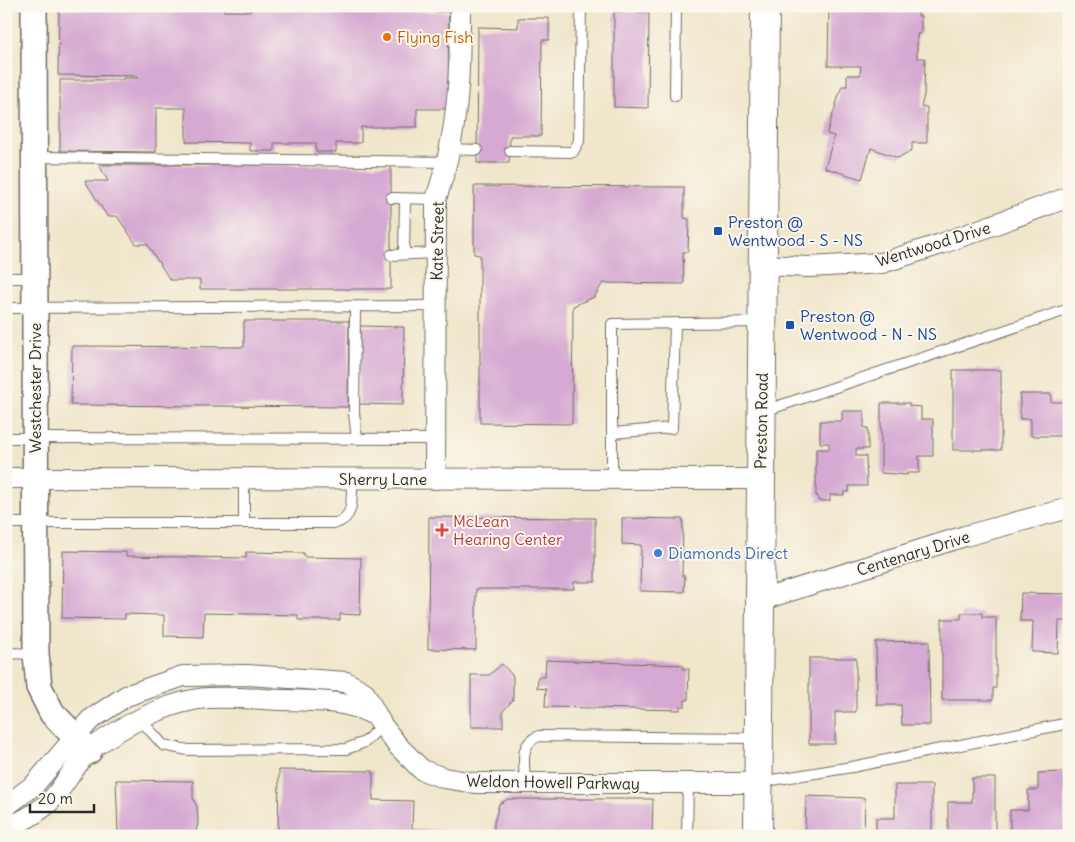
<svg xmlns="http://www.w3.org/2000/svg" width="1075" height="842" font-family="Delius,sans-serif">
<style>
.building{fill:#d5a9d2}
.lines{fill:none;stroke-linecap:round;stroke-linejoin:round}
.service-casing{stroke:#706c63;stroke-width:12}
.minor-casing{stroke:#706c63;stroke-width:22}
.tertiary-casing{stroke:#706c63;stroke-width:28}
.secondary-casing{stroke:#706c63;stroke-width:30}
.service{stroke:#fff;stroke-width:10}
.minor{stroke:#fff;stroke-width:20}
.tertiary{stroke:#fff;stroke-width:25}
.secondary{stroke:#fff;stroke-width:28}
.food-dot{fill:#e8710a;stroke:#fbf7ec;stroke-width:2}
.transit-dot{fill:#1a4fb4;stroke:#fbf7ec;stroke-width:2}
.health-dot{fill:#e0444e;stroke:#fbf7ec;stroke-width:2}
.shop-dot{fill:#3f7fe0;stroke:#fbf7ec;stroke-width:2}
.labels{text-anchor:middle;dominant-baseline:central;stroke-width:4;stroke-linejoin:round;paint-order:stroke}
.food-label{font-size:16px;fill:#c56008;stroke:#fbf7ec;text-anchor:start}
.transit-label{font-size:16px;fill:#164399;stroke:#fbf7ec;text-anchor:start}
.street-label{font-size:16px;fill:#2b2b2b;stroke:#fbf7ec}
.health-label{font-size:16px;fill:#be3a42;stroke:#fbf7ec;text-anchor:start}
.shop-label{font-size:16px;fill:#366cbe;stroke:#fbf7ec;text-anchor:start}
</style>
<rect width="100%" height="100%" fill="#fbf7ec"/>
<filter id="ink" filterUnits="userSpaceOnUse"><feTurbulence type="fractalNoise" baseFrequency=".02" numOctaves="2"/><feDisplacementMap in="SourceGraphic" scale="10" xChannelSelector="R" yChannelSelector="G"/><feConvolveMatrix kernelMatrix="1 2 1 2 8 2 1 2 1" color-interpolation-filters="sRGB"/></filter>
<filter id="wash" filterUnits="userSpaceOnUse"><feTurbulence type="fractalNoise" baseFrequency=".0096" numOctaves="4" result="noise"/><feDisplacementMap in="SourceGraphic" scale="20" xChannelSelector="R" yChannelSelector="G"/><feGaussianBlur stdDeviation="1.12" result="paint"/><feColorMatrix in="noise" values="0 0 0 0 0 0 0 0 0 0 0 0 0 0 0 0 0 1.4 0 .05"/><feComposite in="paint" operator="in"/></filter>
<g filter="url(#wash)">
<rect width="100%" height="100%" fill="#f0e6cb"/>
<g id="blocks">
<!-- building -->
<g class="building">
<polygon points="159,6 224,6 224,11 251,11 251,6 389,6 389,12 449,12 448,109 417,109 417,127 361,127 361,143 336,143 336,152 316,152 316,143 274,143 274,151 250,151 250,143 186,142 186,108 156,108 156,152 60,151 60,80 123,80 123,78 139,78 139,76 58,75 59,9 159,10"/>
<polygon points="829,6 923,6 923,12 918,12 918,16 921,16 921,34 917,34 917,58 925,58 924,95 921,107 927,107 927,143 912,143 912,150 898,158 871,148 862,179 825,168 834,136 827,134 827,132 842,86 847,86 847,75 860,75 861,66 828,66"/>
<polygon points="614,12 649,12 648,108 614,107"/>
<polygon points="518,18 549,18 549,40 542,40 541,136 510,136 509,163 477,163 478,27 518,28"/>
<polygon points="99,165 391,165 391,289 200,289 200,280 170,280 147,244 136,244 117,216 107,216 85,181 108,181"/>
<polygon points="474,186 684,187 684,218 689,219 688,252 683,252 684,284 603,283 594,297 573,306 572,424 480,423 480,255 474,254"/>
<polygon points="244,321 349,321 348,407 71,405 72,346 244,347"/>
<polygon points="360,326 404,327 403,405 359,404"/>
<rect x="953" y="370" width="48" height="80"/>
<polygon points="1020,394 1051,394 1051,402 1069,402 1069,436 1031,436 1031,419 1020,419"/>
<polygon points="881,403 909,403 909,406 921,407 921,419 933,419 933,456 919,456 919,473 907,473 907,475 881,473"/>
<polygon points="842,411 864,411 864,428 868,428 868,449 856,449 856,456 866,456 867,486 849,486 849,492 844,492 844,495 830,495 830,501 818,501 818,496 816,496 816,449 829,449 829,443 820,443 820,421 842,421"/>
<polygon points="429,517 595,518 595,582 574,582 574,589 476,589 476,650 428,649"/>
<polygon points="622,518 683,519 682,576 685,576 684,592 640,591 641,545 622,544"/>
<polygon points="63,551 126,552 126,556 246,558 246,552 304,553 304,557 361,558 360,615 340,614 340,620 298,620 298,615 204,613 203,637 164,636 164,615 125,614 125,619 62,618"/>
<polygon points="1021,593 1069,594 1069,621 1059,621 1058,653 1032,652 1033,621 1020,621"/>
<polygon points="961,613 982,613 982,617 996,617 996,688 993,688 993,700 942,700 942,619 961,619"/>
<polygon points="929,641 930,725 902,725 901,705 877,705 876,642"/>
<polygon points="809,658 856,658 856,712 835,712 835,744 809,744"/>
<polygon points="546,660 683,665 683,669 689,669 688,700 685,700 685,706 680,706 680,710 545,707 546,689 537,688 538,677 545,677"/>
<polygon points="502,664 513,676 513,700 503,711 503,727 471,727 471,675 489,675"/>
<polygon points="279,770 373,771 373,800 413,801 412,829 442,830 441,836 278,836"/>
<polygon points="1064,772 1065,836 1010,836 1010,810 1028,810 1028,790 1038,790 1038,773"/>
<polygon points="972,778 995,778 995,836 948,836 948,802 972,802"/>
<polygon points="116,780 193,781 193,798 197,807 198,823 195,836 123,836 118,832"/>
<polygon points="895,785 932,785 932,836 876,836 876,818 895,818"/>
<polygon points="806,796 865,798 864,836 805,836"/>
<polygon points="508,799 653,799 652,836 494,836 494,823 499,804"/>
</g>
</g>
</g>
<g filter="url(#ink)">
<use href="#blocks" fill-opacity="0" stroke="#706c63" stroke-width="1"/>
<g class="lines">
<defs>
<g id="service">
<polyline points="675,96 676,6"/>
<polyline points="451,149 477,150"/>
<polyline points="510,151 573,152 579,141 581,6"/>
<polyline points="35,157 449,162"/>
<polyline points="391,198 436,199"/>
<polyline points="404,254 405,199"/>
<polyline points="391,255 436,253"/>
<polyline points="6,278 34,278"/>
<polyline points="355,307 354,413 357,439"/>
<polyline points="6,308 436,306"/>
<polyline points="764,411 1069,309"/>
<polyline points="612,433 672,428 675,324"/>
<polyline points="6,438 435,439"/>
<polyline points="244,479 244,523"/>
<polyline points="612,479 612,324 762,322"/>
<path d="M 6,523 L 336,523 C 356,517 351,496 352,479"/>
<polyline points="6,653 35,654"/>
<polyline points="140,719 163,745 188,750 346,749 365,742 382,725"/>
<polyline points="760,782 852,767 1069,723"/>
<path d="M 525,783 C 525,764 518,744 539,736 L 757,738"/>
<polyline points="687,836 688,783"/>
</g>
<g id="minor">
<polyline points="763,265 809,267 882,263 941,244 1069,197"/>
<polyline points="6,478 760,479"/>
<path d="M 435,479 L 436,199 C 459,131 460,77 460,6"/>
<polyline points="758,601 965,536 1069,508"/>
<polyline points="6,806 34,785 90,720 126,696 183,676 247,675 346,682 364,692 382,725 398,746 422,770 444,778 475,783 758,783"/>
<path d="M 6,828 C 23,821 42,811 54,797 C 67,782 76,762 91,749 C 122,726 170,700 209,698 C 234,697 260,699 285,700 C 317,701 346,700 374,715"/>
</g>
<polyline id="tertiary" points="34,6 36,654 39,687 52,713 89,751"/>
<polyline id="secondary" points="758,836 765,6"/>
</defs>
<!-- service casing -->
<use href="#service" class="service-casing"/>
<!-- minor casing -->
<use href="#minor" class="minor-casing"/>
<!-- tertiary casing -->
<use href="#tertiary" class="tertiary-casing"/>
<!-- secondary casing -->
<use href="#secondary" class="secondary-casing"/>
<!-- service -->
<use href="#service" class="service"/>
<!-- minor -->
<use href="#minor" class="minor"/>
<!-- tertiary -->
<use href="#tertiary" class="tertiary"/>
<!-- secondary -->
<use href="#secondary" class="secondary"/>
</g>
</g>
<!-- markers -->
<circle class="food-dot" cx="387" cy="37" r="5"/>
<g class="transit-dot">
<rect x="713" y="226" width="10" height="10" rx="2.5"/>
<rect x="785" y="320" width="10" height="10" rx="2.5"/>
</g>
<path class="health-dot" d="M439.5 522.5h5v5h5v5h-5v5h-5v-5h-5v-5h5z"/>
<circle class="shop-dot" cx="658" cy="553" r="5"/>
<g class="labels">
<!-- food labels -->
<g class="food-label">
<text x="397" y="37">Flying Fish</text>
</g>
<!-- transit labels -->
<g class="transit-label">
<text x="728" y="222">Preston @<tspan x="728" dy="18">Wentwood - S - NS</tspan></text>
<text x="800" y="316">Preston @<tspan x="800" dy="18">Wentwood - N - NS</tspan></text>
</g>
<!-- street labels -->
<g class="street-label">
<text transform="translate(437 241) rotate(-89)">Kate Street</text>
<text transform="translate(933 244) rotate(-17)">Wentwood Drive</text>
<text transform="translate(35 388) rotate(-90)">Westchester Drive</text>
<text transform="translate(761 421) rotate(-89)">Preston Road</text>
<text x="383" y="479">Sherry Lane</text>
<text transform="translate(913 553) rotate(-17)">Centenary Drive</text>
<text transform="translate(553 782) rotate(1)">Weldon Howell Parkway</text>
</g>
<!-- health labels -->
<g class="health-label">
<text x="453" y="521">McLean<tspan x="453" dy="18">Hearing Center</tspan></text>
</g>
<!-- shop labels -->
<g class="shop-label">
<text x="668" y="553">Diamonds Direct</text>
</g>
</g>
<!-- margin -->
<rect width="1075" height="842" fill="none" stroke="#fbf7ec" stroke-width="25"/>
<!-- scale -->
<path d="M30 804v8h64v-8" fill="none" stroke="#2b2b2b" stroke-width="2.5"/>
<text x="38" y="804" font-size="15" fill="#2b2b2b" stroke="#fbf7ec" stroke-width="4" paint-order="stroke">20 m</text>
</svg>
